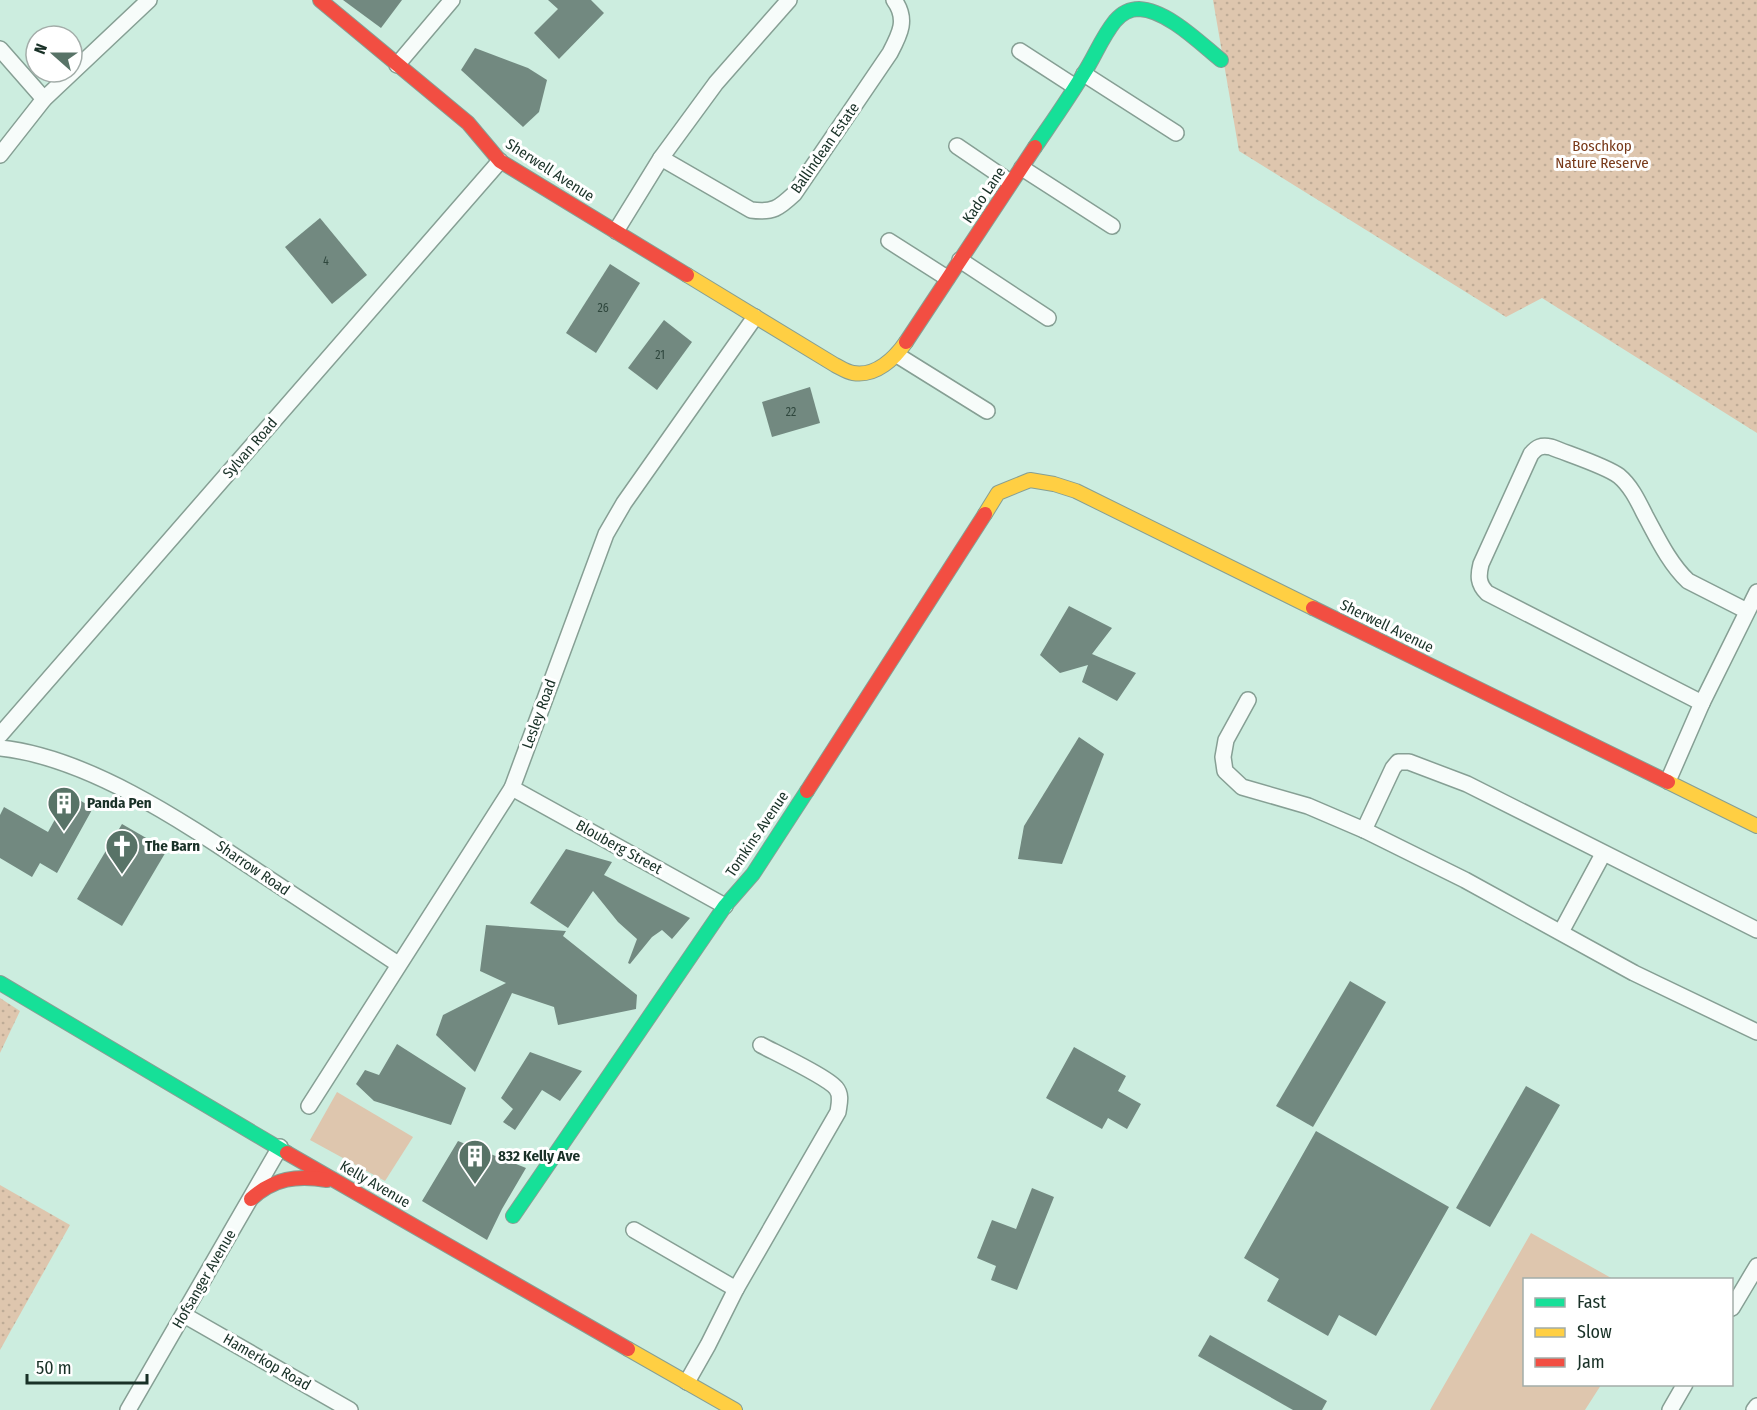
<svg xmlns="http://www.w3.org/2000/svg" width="1757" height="1410" font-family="'Fira Sans Condensed',sans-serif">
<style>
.park{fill:url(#park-dots)}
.garden{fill:#dec6ae}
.building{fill:#728980}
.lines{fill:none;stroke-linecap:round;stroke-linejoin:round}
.street-casing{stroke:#869f94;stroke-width:18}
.fast-casing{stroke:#869f94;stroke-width:16}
.slow-casing{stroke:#869f94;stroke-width:16}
.jam-casing{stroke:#869f94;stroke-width:16}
.street{stroke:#f7fcfa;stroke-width:15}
.fast{stroke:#16e098;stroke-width:14}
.slow{stroke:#ffcf43;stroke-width:14}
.jam{stroke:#f24e42;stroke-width:14}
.labels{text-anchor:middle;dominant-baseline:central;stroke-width:6;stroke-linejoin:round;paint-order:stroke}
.number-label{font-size:12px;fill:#2f473d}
.park-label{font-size:15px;fill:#783919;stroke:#fff}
.street-label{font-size:15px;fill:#193127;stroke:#fff}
.poi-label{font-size:15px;font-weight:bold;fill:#193127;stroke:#fff;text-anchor:start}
</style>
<defs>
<pattern id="park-dots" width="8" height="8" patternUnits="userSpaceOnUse" patternTransform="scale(1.5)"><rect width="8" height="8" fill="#dec6ae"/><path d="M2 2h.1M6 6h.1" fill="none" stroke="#beab96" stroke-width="1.8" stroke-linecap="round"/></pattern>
</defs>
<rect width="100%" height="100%" fill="#cceddf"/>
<!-- park -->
<g class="park">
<polygon points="1213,0 1757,0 1757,433 1542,298 1506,317 1239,151"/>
<polygon points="0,998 20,1011 0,1053"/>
<polygon points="0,1185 70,1225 0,1350"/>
</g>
<!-- garden -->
<g class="garden">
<polygon points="337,1092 413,1137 385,1181 310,1140"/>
<polygon points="1531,1233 1613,1279 1524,1280 1524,1384 1601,1385 1585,1410 1430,1410"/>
</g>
<!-- building -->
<g class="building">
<polygon points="343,0 402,0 381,28"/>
<polygon points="548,0 591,0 604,13 559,59 534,33 558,9"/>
<polygon points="475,48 528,68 547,80 539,112 523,127 461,70"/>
<polygon points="320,218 367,275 332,304 285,247"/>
<polygon points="610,264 640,283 596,353 566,333"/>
<polygon points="664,320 692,342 657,390 628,368"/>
<polygon points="810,387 820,423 772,437 762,402"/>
<polygon points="1069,606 1112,628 1092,654 1136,673 1117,701 1082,682 1088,665 1060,673 1040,655"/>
<polygon points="1079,737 1104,754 1062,864 1018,859 1024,826"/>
<polygon points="69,794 93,808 57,873 40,863 32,877 0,858 0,815 4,807 48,832"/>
<polygon points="122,824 167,850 122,926 77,899"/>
<polygon points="566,849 612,862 604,875 690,918 672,939 662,930 652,937 630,964 628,963 637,939 618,922 593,891 568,928 530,903"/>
<polygon points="486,925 566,931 563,936 637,995 636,1009 558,1025 554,1007 512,993 475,1072 436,1035 443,1015 506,983 480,971"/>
<polygon points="1350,981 1386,1002 1313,1127 1276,1106"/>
<polygon points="397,1044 466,1088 451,1125 374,1101 356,1084 365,1070 379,1075"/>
<polygon points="1074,1047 1126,1076 1118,1091 1141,1104 1127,1129 1108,1118 1102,1129 1046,1098"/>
<polygon points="530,1052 582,1071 560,1101 542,1090 515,1130 503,1122 513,1109 501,1098"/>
<polygon points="1526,1086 1560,1105 1490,1227 1456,1208"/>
<polygon points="1316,1131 1449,1207 1376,1336 1339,1315 1328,1336 1267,1301 1279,1279 1244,1258"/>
<polygon points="458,1141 526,1168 502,1209 487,1240 422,1201"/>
<polygon points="1032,1188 1054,1197 1017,1290 991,1280 996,1266 977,1258 992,1220 1016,1229"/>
<polygon points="1210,1335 1327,1401 1322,1410 1293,1410 1198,1356"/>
</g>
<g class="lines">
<defs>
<g id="street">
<polyline points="0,49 44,99"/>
<polyline points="1020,51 1074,86"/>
<polyline points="397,65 452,0"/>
<polyline points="1084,74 1176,133"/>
<polyline points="957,146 1010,182"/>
<polyline points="0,155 44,99 149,0"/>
<path d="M 661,158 L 751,210 C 773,213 779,208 794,194 L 890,53 C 900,34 908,19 894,0"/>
<polyline points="1022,168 1112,226"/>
<polyline points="616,231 661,158 716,83 789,0"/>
<polyline points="889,241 947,278"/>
<polyline points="960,260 1048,318"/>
<polyline points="897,355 987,411"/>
<polyline points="1248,700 1226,740 1223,757 1225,771 1242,787 1308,806 1364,830 1465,880 1634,973 1757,1032"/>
<path d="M 1702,703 L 1487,593 C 1478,584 1478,576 1481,564 L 1531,454 C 1537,447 1541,445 1551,447 C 1568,454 1606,466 1619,476 C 1631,486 1638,501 1645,515 C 1657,537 1669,563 1688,581 L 1747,611"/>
<polyline points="0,735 500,161"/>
<path d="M 0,748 C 88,757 185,823 257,871 C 304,902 351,933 398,964"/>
<polyline points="1668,781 1702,703 1757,592"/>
<polyline points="512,788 725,906"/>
<polyline points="1364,830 1393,768 1398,762 1409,762 1467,784 1757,930"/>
<polyline points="1561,932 1603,854"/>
<polyline points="309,1106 512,788 606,534 624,503 755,317"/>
<polyline points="634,1230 736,1289"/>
<polyline points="1732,1308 1757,1266"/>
<polyline points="184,1315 350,1410"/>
<path d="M 687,1382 L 708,1345 L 736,1289 L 838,1112 C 839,1104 842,1095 836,1088 C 827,1077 776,1053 761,1045"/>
<polyline points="128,1410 280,1147"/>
<polyline points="1670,1410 1685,1384"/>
<polyline points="1754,1410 1757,1406"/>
</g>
<g id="fast">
<path d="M 1035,147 C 1052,122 1069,98 1084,73 C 1095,56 1102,37 1115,21 C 1121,14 1129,9 1139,9 C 1167,10 1200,43 1221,60"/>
<polyline points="0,983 287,1153"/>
<polyline points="513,1216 725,906 753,874 807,791"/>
</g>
<g id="slow">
<path d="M 687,275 L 835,365 C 841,368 847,372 853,373 C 876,377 895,358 906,342"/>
<polyline points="985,514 998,493 1030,480 1054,484 1076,491 1313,608"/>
<polyline points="1668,782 1757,826"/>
<polyline points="628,1349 735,1410"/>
</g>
<g id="jam">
<polyline points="320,0 468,123 500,161 687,275"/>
<polyline points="906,342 1035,147"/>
<polyline points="1313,608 1668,782"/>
<polyline points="807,791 985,514"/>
<polyline points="287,1153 628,1349"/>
<path d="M 251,1199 C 274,1178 297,1175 327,1180"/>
</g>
</defs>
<!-- street casing -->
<use href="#street" class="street-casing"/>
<!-- fast casing -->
<use href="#fast" class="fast-casing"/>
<!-- slow casing -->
<use href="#slow" class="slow-casing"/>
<!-- jam casing -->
<use href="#jam" class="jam-casing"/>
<!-- street -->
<use href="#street" class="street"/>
<!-- fast -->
<use href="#fast" class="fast"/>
<!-- slow -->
<use href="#slow" class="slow"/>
<!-- jam -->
<use href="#jam" class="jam"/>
</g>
<!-- icons -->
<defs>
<symbol id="building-pin" viewBox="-11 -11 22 30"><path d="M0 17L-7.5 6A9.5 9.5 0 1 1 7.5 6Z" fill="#587367" stroke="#fff"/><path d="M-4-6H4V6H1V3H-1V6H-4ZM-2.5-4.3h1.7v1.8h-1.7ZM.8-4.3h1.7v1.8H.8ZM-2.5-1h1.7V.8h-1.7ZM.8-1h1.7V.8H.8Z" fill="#fff"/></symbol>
<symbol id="church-pin" viewBox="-11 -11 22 30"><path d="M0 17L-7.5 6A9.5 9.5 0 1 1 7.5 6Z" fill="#587367" stroke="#fff"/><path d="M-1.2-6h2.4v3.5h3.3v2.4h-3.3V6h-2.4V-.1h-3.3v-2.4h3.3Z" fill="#fff"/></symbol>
</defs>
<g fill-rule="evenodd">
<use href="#building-pin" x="45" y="784" width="38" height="52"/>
<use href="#church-pin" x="103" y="827" width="38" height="52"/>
<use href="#building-pin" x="456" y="1137" width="38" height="52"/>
</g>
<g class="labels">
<!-- number labels -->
<g class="number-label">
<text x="326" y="261">4</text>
<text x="603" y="308">26</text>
<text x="660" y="355">21</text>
<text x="791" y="412">22</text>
</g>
<!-- park labels -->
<g class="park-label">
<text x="1602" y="146">Boschkop<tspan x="1602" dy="17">Nature Reserve</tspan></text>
</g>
<!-- street labels -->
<g class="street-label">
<text transform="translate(825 148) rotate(-55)">Ballindean Estate</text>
<text transform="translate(550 170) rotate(33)">Sherwell Avenue</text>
<text transform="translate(984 195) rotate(-56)">Kado Lane</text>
<text transform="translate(250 448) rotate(-49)">Sylvan Road</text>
<text transform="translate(1387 626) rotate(26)">Sherwell Avenue</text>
<text transform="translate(539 714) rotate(-70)">Lesley Road</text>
<text transform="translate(757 834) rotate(-56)">Tomkins Avenue</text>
<text transform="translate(619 847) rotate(29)">Blouberg Street</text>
<text transform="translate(253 868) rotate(34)">Sharrow Road</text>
<text transform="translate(375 1184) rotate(30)">Kelly Avenue</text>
<text transform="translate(204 1279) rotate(-60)">Hofsanger Avenue</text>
<text transform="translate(267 1362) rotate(30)">Hamerkop Road</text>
</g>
<!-- poi labels -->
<g class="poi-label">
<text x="87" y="803">Panda Pen</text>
<text x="145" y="846">The Barn</text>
<text x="498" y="1156">832 Kelly Ave</text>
</g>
</g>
<!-- legend -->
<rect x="1523" y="1278" width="210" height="108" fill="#ffffff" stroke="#a3ada9" stroke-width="1.5"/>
<rect x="1535" y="1298" width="30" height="9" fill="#16e098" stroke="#a3ada9" stroke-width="1.5"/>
<text x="1577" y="1308" font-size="18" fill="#193127">Fast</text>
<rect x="1535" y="1328" width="30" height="9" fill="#ffcf43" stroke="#a3ada9" stroke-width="1.5"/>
<text x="1577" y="1338" font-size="18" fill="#193127">Slow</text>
<rect x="1535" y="1358" width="30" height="9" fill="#f24e42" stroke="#a3ada9" stroke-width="1.5"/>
<text x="1577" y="1368" font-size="18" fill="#193127">Jam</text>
<!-- north arrow -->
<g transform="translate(54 54) rotate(291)"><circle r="28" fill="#ffffff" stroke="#a3ada9" stroke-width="1.5"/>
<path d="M0-4.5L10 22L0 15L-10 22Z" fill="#587367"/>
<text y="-9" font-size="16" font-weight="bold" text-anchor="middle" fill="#193127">N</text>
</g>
<!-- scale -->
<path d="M27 1374v9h120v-9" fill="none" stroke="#193127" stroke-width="3"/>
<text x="36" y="1374" font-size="18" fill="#193127" stroke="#ffffff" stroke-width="4.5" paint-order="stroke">50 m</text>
</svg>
